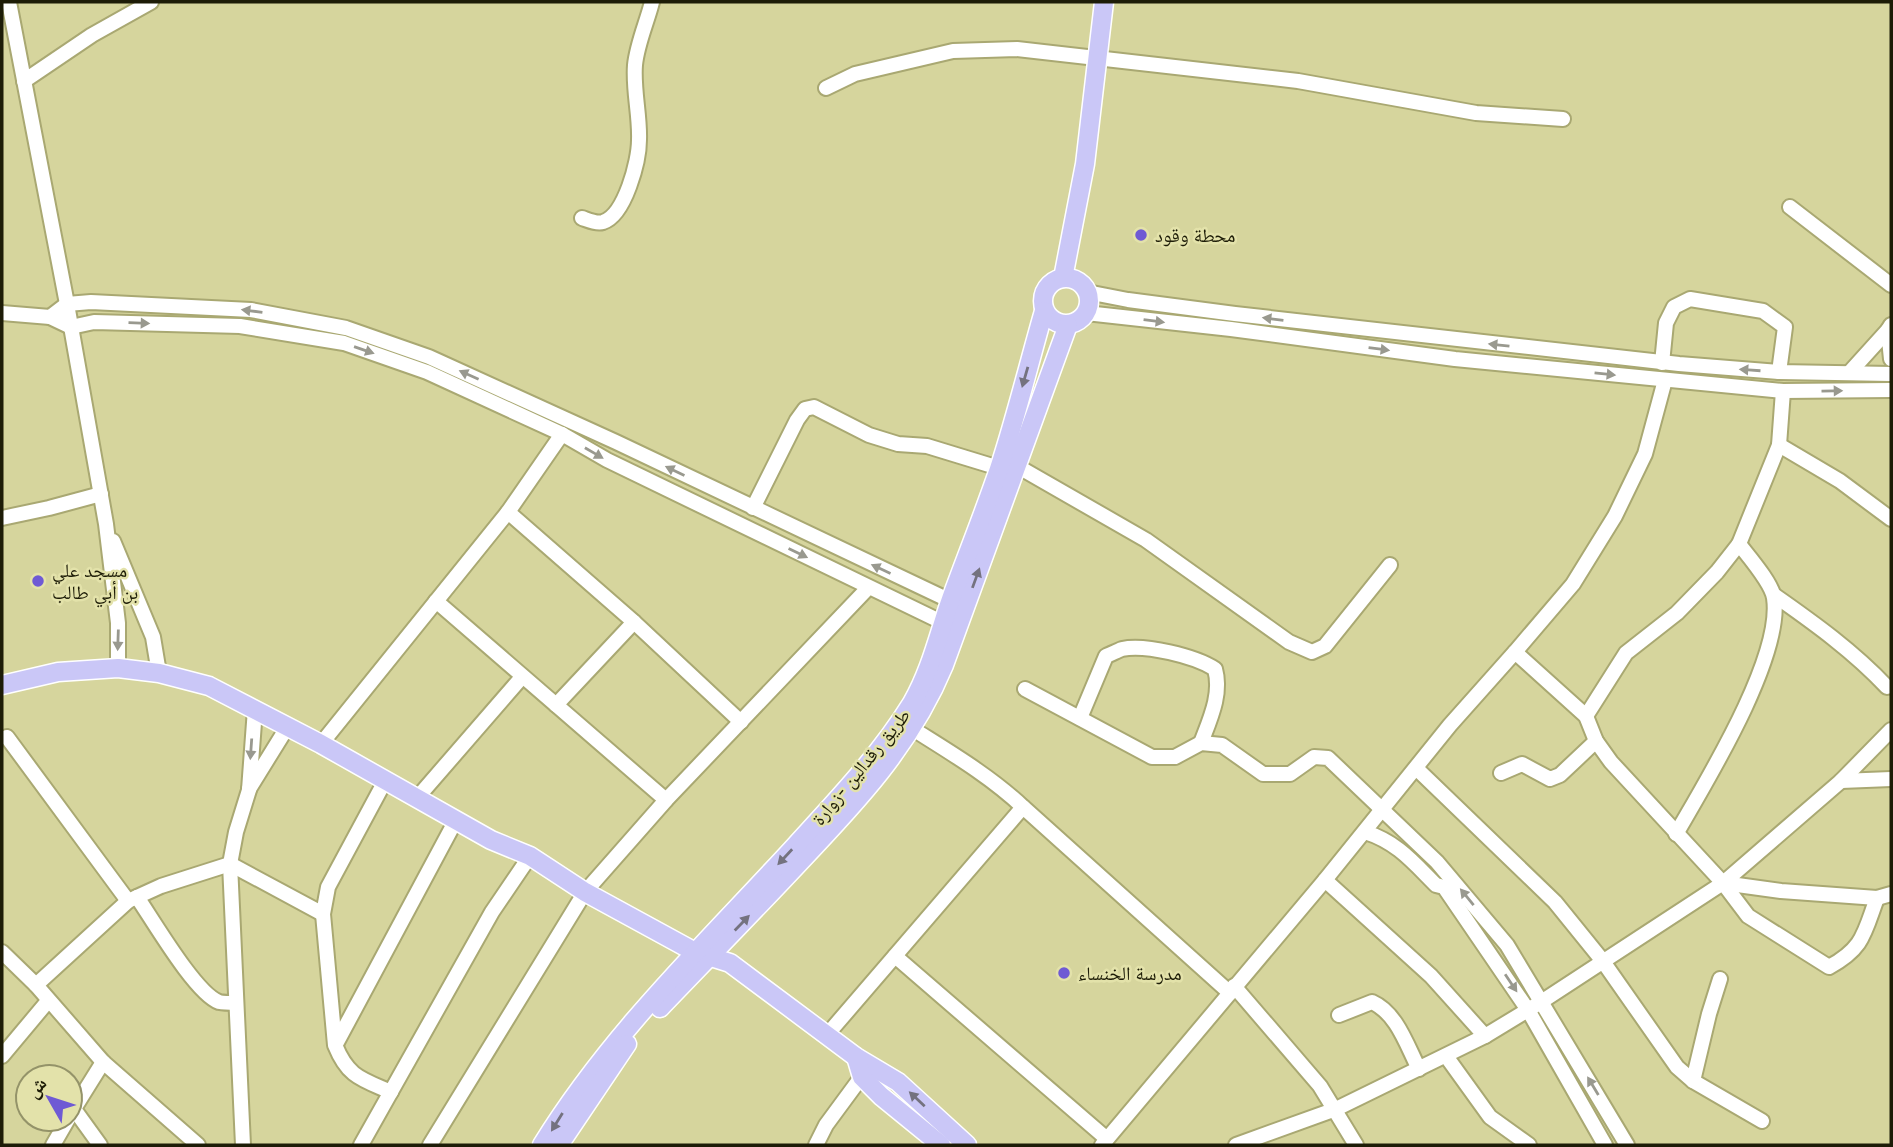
<svg xmlns="http://www.w3.org/2000/svg" width="1893" height="1147" font-family="'Fira Sans','Noto Naskh Arabic',sans-serif">
<style>
.lines{fill:none;stroke-linecap:round;stroke-linejoin:round}
.minor-casing{stroke:#a9a872;stroke-width:18}
.major-casing{stroke:#fff;stroke-width:21}
.minor{stroke:#fff;stroke-width:14}
.major{stroke:#cac7f7;stroke-width:18}
.oneway{fill:#99998f}
.oneway2{fill:#74727f}
.poi-dot{fill:#6f5ad4;stroke:#e3e2aa;stroke-width:2.5}
.labels{text-anchor:middle;dominant-baseline:central;stroke-width:5;stroke-linejoin:round;paint-order:stroke}
.poi-label{font-size:19px;fill:#1d1c07;stroke:#e3e2aa;text-anchor:start}
.street-label{font-size:19px;fill:#1d1c07;stroke:#e3e2aa}
</style>
<rect width="100%" height="100%" fill="#d6d59d"/>
<g class="lines">
<defs>
<g id="minor">
<polyline points="9,2 67,304 106,524 118,623 118,668"/>
<polyline points="24,81 92,35 151,2"/>
<polyline points="826,88 855,74 953,51 1017,49 1298,81 1476,113 1563,119"/>
<polyline points="1790,207 1891,285"/>
<path d="M 582,218 C 588,220 596,224 603,222 C 625,215 639,161 639,140 C 640,115 633,90 635,65 C 637,44 647,22 652,2"/>
<polyline points="1087,292 1128,300 1235,314 1679,364 1779,372 1891,374"/>
<polyline points="2,313 50,317 71,327 94,322 240,326 344,343 427,372 562,434 607,460 952,627"/>
<polyline points="1086,313 1231,329 1455,359 1783,391 1891,390"/>
<polyline points="50,317 67,304 91,302 251,310 346,328 429,357 616,442 957,604"/>
<polyline points="1891,325 1888,330 1891,359"/>
<polyline points="1662,363 1666,323 1674,307 1690,299 1763,311 1785,327 1779,372"/>
<polyline points="1850,372 1888,330"/>
<polyline points="1779,445 1840,481 1891,519"/>
<polyline points="1017,466 1146,540 1289,642 1312,652 1325,646 1390,565"/>
<polyline points="753,508 797,420 805,409 814,407 869,435 898,444 927,446 999,468"/>
<polyline points="508,512 634,622 741,722"/>
<polyline points="2,518 49,508 101,494"/>
<polyline points="113,541 153,637 159,673"/>
<path d="M 1774,595 C 1814,623 1853,651 1887,687"/>
<polyline points="436,601 666,800"/>
<polyline points="1515,652 1573,584 1615,516 1645,454 1665,380"/>
<polyline points="1025,689 1152,757 1175,757 1201,743 1222,745 1263,774 1290,774 1314,757 1328,758 1437,862 1507,945 1627,1145"/>
<polyline points="556,705 634,622"/>
<polyline points="1586,716 1626,653 1677,613 1717,572 1739,544 1779,445 1783,391"/>
<path d="M 1080,718 L 1106,656 C 1111,654 1117,651 1122,649 C 1145,644 1195,656 1215,669 C 1222,694 1210,719 1201,743"/>
<path d="M 913,729 C 951,753 990,776 1023,807"/>
<polyline points="7,737 128,901"/>
<polyline points="321,744 508,512 562,434"/>
<polyline points="1416,768 1555,902 1602,960 1677,1067 1693,1081 1762,1121"/>
<polyline points="1501,773 1522,764 1550,779 1560,775 1596,741"/>
<path d="M 385,781 L 328,887 L 323,914 L 335,1045 C 348,1077 361,1079 391,1092"/>
<polyline points="1841,781 1891,779"/>
<polyline points="249,789 288,726"/>
<polyline points="417,798 522,677"/>
<path d="M 1365,832 C 1397,842 1413,862 1436,885 L 1444,887 L 1528,1010 L 1605,1145"/>
<path d="M 1676,834 C 1706,782 1783,657 1774,598 C 1772,583 1749,557 1739,544"/>
<polyline points="1325,880 1431,976 1485,1036"/>
<path d="M 1723,883 L 1748,916 L 1829,967 C 1864,948 1864,933 1877,898"/>
<path d="M 137,897 C 153,920 195,993 219,1002 C 224,1003 231,1003 236,1003"/>
<polyline points="2,952 36,985 103,1062 198,1145"/>
<polyline points="895,956 1107,1139"/>
<polyline points="36,985 128,901 161,886 230,864 323,914"/>
<polyline points="1234,986 1320,1086 1356,1145"/>
<path d="M 1339,1015 L 1372,1002 C 1397,1013 1407,1046 1419,1069"/>
<polyline points="826,1036 1023,807 1230,993"/>
<polyline points="336,1044 456,820"/>
<polyline points="2,1056 48,1001"/>
<polyline points="1446,1056 1490,1117 1529,1145"/>
<polyline points="1693,1081 1709,1014 1720,979"/>
<polyline points="74,1109 100,1145"/>
<polyline points="70,1115 103,1062"/>
<polyline points="53,1145 68,1119"/>
<polyline points="243,1145 230,864 236,832 249,790 255,709"/>
<polyline points="361,1145 492,912 530,856"/>
<polyline points="430,1145 585,892 666,800 868,588"/>
<polyline points="816,1145 826,1125 868,1068"/>
<polyline points="1102,1145 1325,880 1450,725 1515,652 1586,716 1596,741 1611,762 1723,883 1781,891 1877,898 1891,894"/>
<polyline points="1236,1145 1336,1109 1485,1036 1541,1002 1723,883 1841,781 1891,730"/>
</g>
<g id="major">
<circle cx="1066" cy="301" r="23"/>
<polyline points="1063,278 1085,164 1104,2"/>
<polyline points="2,685 58,672 118,668 159,673 209,686 321,744 491,840 530,856 585,892 695,952 730,963 856,1057 898,1082 967,1145"/>
<path d="M 660,1008 C 706,960 752,913 797,865 C 856,803 911,745 944,665 L 1068,325"/>
<polyline points="856,1057 862,1077 881,1096 941,1145"/>
<path d="M 542,1145 C 611,1033 706,943 795,846 C 836,801 880,755 912,703 C 931,670 939,633 951,599 C 967,555 984,513 999,469 C 1016,417 1029,363 1044,311"/>
<polyline points="559,1145 627,1044"/>
</g>
</defs>
<!-- minor casing -->
<use href="#minor" class="minor-casing"/>
<!-- major casing -->
<use href="#major" class="major-casing"/>
<!-- minor -->
<use href="#minor" class="minor"/>
<!-- major -->
<use href="#major" class="major"/>
</g>
<!-- one-way arrows -->
<defs><path id="oneway-solid" d="M-6-.8H1V-3.2L6.5 0L1 3.2V.8H-6Z" transform="scale(1.75)"/></defs>
<g class="oneway">
<use href="#oneway-solid" transform="translate(252 311) rotate(-173)"/>
<use href="#oneway-solid" transform="translate(1273 319) rotate(-173)"/>
<use href="#oneway-solid" transform="translate(1154 321) rotate(7)"/>
<use href="#oneway-solid" transform="translate(139 323) rotate(2)"/>
<use href="#oneway-solid" transform="translate(1499 345) rotate(-174)"/>
<use href="#oneway-solid" transform="translate(1379 349) rotate(7)"/>
<use href="#oneway-solid" transform="translate(364 350) rotate(19)"/>
<use href="#oneway-solid" transform="translate(1750 370) rotate(-176)"/>
<use href="#oneway-solid" transform="translate(1605 374) rotate(6)"/>
<use href="#oneway-solid" transform="translate(469 375) rotate(-156)"/>
<use href="#oneway-solid" transform="translate(1832 391) rotate(-1)"/>
<use href="#oneway-solid" transform="translate(594 453) rotate(30)"/>
<use href="#oneway-solid" transform="translate(675 471) rotate(-154)"/>
<use href="#oneway-solid" transform="translate(798 553) rotate(26)"/>
<use href="#oneway-solid" transform="translate(881 569) rotate(-155)"/>
<use href="#oneway-solid" transform="translate(118 640) rotate(92)"/>
<use href="#oneway-solid" transform="translate(251 749) rotate(94)"/>
<use href="#oneway-solid" transform="translate(1467 897) rotate(-129)"/>
<use href="#oneway-solid" transform="translate(1511 983) rotate(56)"/>
<use href="#oneway-solid" transform="translate(1593 1086) rotate(-121)"/>
</g>
<g class="oneway2">
<use href="#oneway-solid" transform="translate(1025 377) rotate(106)"/>
<use href="#oneway-solid" transform="translate(976 578) rotate(-70)"/>
<use href="#oneway-solid" transform="translate(785 857) rotate(133)"/>
<use href="#oneway-solid" transform="translate(742 923) rotate(-46)"/>
<use href="#oneway-solid" transform="translate(917 1099) rotate(-137)"/>
<use href="#oneway-solid" transform="translate(557 1122) rotate(122)"/>
</g>
<!-- markers -->
<g class="poi-dot">
<circle cx="1141" cy="235" r="7"/>
<circle cx="38" cy="581" r="7"/>
<circle cx="1064" cy="973" r="7"/>
</g>
<g class="labels">
<!-- poi labels -->
<g class="poi-label">
<text x="1155" y="235">محطة وقود</text>
<text x="52" y="570">مسجد علي<tspan x="52" dy="22">بن أبي طالب</tspan></text>
<text x="1078" y="973">مدرسة الخنساء</text>
</g>
<!-- street labels -->
<g class="street-label">
<text transform="translate(861 767) rotate(-51)">طريق رقدالين -زوارة</text>
</g>
</g>
<!-- border -->
<rect width="1893" height="1147" fill="none" stroke="#1d1c07" stroke-width="7"/>
<!-- north arrow -->
<g transform="translate(49 1098) rotate(309)"><circle r="33" fill="#e3e2aa" stroke="#949369" stroke-width="2"/>
<path d="M0-5L12 26L0 18L-12 26Z" fill="#6f5ad4"/>
<text y="-10" font-size="19" font-weight="bold" text-anchor="middle" fill="#1d1c07">ش</text>
</g>
</svg>
